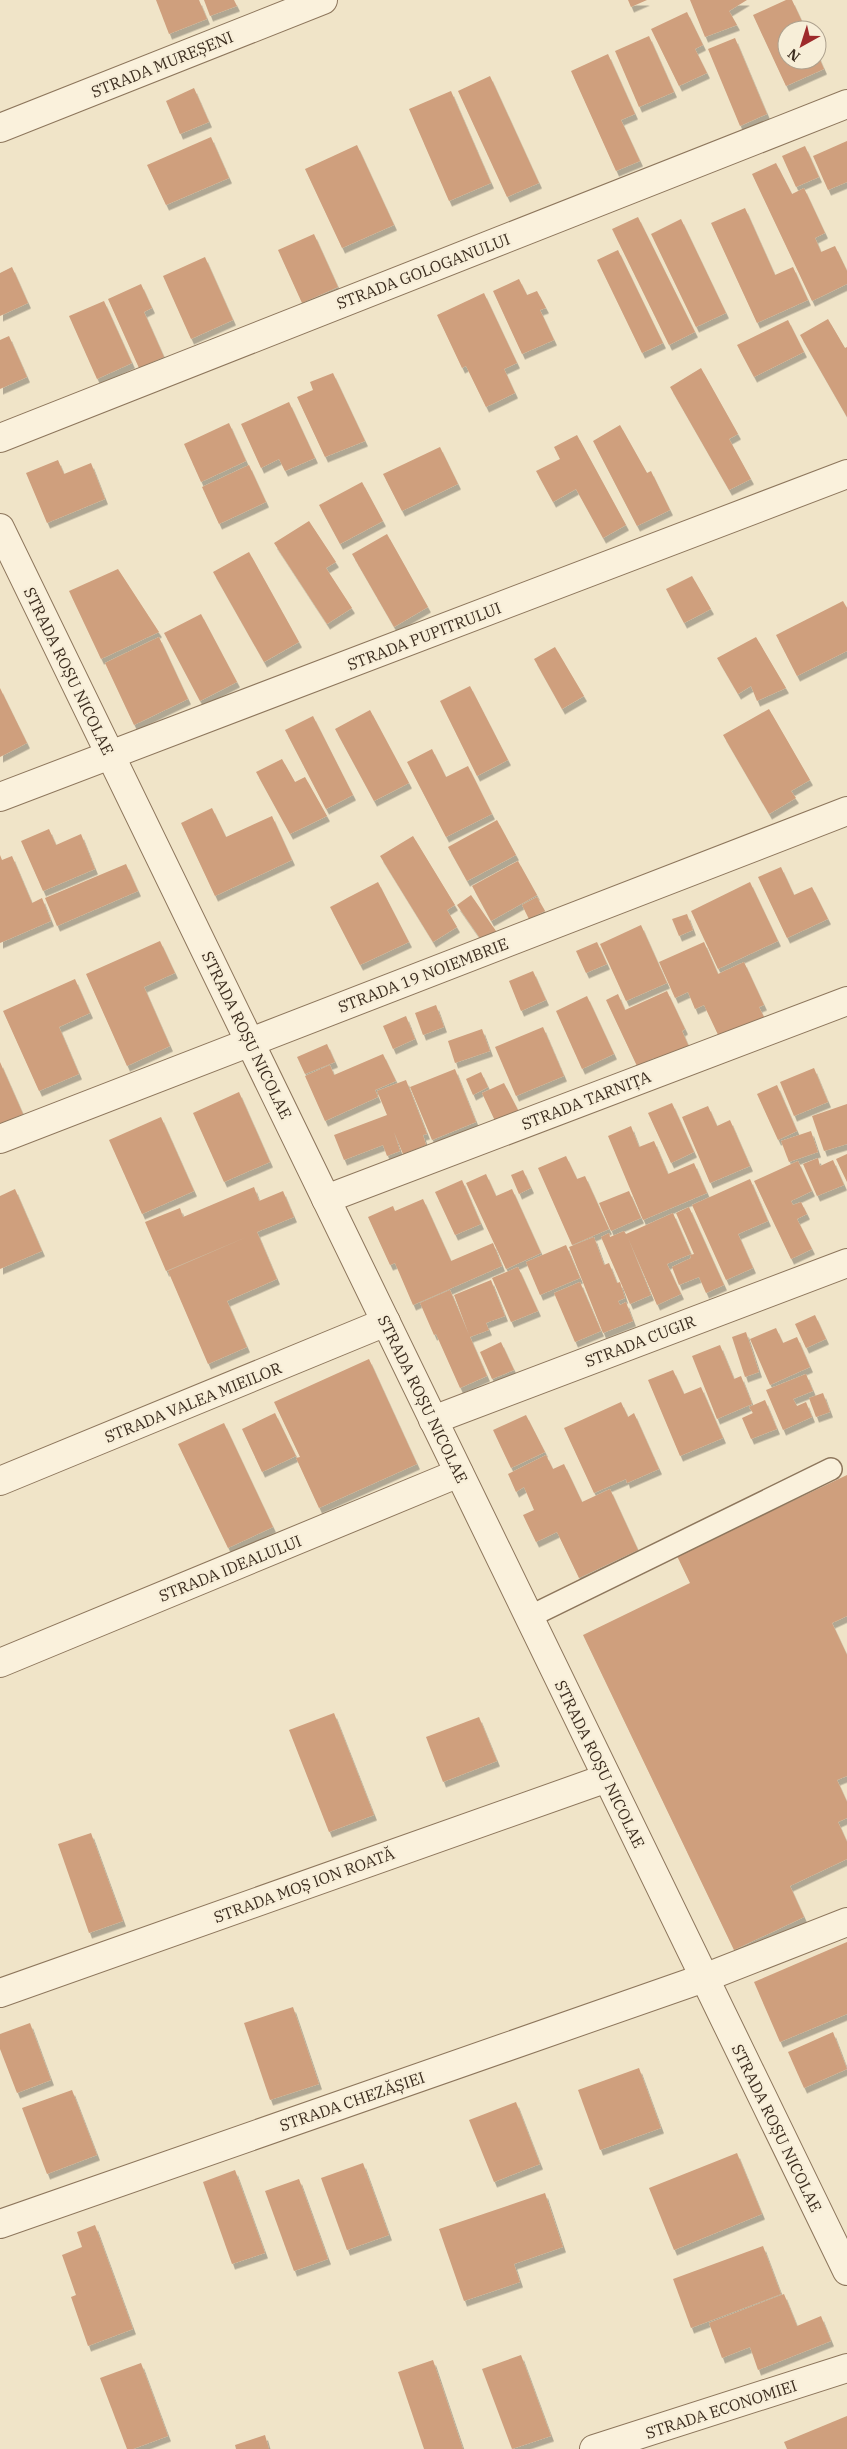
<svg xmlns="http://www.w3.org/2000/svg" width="847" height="2449" font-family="'IBM Plex Serif',serif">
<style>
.building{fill:#cf9f7d;filter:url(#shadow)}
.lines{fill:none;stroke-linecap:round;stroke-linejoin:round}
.service-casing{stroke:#8d765c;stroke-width:24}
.minor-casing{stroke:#8d765c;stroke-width:30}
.service{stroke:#faf1dc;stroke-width:21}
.minor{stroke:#faf1dc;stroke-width:28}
.labels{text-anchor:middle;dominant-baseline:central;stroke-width:4.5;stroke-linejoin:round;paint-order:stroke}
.street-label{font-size:16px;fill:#3d2e20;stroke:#f7eed8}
</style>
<defs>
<filter id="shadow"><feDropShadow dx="3" dy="5.5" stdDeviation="0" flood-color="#0004"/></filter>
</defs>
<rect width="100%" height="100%" fill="#f0e4c8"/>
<!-- building -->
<g class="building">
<polygon points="156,0 199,0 207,19 169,34"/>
<polygon points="204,0 234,0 237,6 210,16"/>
<polygon points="628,0 647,0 631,7"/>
<polygon points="690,0 747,0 729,11 737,25 705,37"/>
<polygon points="786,0 792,0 806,30 787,30 787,60 817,60 817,53 824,69 786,86 753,15"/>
<polygon points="687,12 703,45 695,49 707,73 679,86 651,29"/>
<polygon points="649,36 674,92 639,107 615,51"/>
<polygon points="735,38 767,114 740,126 708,49"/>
<polygon points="608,54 635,114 621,120 640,161 616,171 571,71"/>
<polygon points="490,76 539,183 507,197 458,91"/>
<polygon points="194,88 209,122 180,134 166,101"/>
<polygon points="451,91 491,183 449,201 409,109"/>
<polygon points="211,137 229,178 166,205 147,165"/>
<polygon points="847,141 847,182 828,190 813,156"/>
<polygon points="357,145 394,225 342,248 305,169"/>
<polygon points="805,146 819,177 796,187 782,156"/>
<polygon points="776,163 792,194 804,188 825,233 815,238 821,252 835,246 847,271 847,284 812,301 752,174"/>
<polygon points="745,208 775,275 793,267 808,300 757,323 711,223"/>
<polygon points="638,217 695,332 669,345 612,229"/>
<polygon points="681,219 726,313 696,327 651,234"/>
<polygon points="314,234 338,287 302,303 278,250"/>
<polygon points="618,250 663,343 642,353 597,260"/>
<polygon points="205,257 233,320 191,339 163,276"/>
<polygon points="12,267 28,303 0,316 0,273"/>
<polygon points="519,279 527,295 537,291 546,308 540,310 554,340 522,354 493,291"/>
<polygon points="141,284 152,308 144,312 164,357 139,368 108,299"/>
<polygon points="484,293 517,363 504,369 515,393 486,407 466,366 462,368 437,315"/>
<polygon points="104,301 132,363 97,379 69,316"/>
<polygon points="828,319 845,348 847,347 847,417 800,335"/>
<polygon points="788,320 804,352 754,377 737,345"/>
<polygon points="9,336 27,377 0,389 0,340"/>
<polygon points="701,368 738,434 729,439 751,479 729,490 670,387"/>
<polygon points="333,373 365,441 325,457 297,397 313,390 310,382"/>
<polygon points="289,402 315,458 285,471 279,459 261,468 241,424"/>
<polygon points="229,423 246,461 201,482 184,444"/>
<polygon points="620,425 647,473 651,471 670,510 637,526 593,441"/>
<polygon points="577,435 626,525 603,538 576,489 553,502 536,471 560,459 554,447"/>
<polygon points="440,447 458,484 402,511 383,474"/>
<polygon points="58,460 64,474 91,463 105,499 47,523 26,473"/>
<polygon points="249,465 266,502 219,524 202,487"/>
<polygon points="362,482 383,521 340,544 319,505"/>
<polygon points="309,521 336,562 326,568 352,608 327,624 274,543"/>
<polygon points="387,534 428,607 394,627 352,554"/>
<polygon points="249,552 299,642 264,662 213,572"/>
<polygon points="118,569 159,632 101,659 69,591"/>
<polygon points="692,576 711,609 684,623 666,589"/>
<polygon points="843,601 847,608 847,651 797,676 776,635"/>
<polygon points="201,614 237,682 200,701 164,633"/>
<polygon points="159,637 188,699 134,725 105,663"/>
<polygon points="756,637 786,688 757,701 751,686 738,694 717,658"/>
<polygon points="555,647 584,696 562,709 534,659"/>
<polygon points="470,686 508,760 477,776 440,701"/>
<polygon points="0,688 27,743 0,757"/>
<polygon points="769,709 810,780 791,791 796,798 769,814 723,735"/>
<polygon points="370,710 409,783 374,801 335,729"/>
<polygon points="313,716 353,795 326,809 285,730"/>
<polygon points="432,749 446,777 468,766 492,814 446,837 407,762"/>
<polygon points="282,759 295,782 305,777 327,816 290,834 256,772"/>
<polygon points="212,808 226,837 272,816 292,860 215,896 181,823"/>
<polygon points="497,820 516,855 467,881 448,847"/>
<polygon points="49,829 56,845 81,834 95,869 43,891 21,841"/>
<polygon points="413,836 455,905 447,910 457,927 433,942 380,856"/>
<polygon points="0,855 2,860 12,856 32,903 42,898 51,921 0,943"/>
<polygon points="518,861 537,895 491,921 472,886"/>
<polygon points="126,864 138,891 57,926 45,898"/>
<polygon points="781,867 794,895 812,887 828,919 787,938 758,877"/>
<polygon points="378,882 409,942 360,965 330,907"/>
<polygon points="750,882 778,941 718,969 691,911"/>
<polygon points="471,895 496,931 482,941 457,905"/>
<polygon points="537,897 545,911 529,919 522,905"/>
<polygon points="687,914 693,930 679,936 672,919"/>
<polygon points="641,925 667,983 626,1001 600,944"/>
<polygon points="160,941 175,973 144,987 170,1046 127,1066 86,974"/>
<polygon points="597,942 607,964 586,973 576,951"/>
<polygon points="704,942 718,974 744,962 764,1005 759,1007 766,1021 721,1041 704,1005 695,1009 688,992 675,998 659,962"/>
<polygon points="533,971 546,1000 521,1011 509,981"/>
<polygon points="75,979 90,1013 59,1027 79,1074 39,1091 3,1011"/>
<polygon points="667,991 685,1029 682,1031 689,1047 656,1063 654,1058 637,1066 606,1000 618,994 625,1010"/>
<polygon points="587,996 614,1054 582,1069 556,1011"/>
<polygon points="436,1005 444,1027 423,1035 415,1013"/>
<polygon points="406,1016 415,1039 393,1049 383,1026"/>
<polygon points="543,1027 564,1076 516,1096 495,1047"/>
<polygon points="482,1029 490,1051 455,1063 448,1041"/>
<polygon points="327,1044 335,1062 305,1074 297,1057"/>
<polygon points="383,1054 396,1081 375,1090 378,1097 325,1121 305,1076 330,1065 334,1075"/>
<polygon points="0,1062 23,1114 0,1124"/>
<polygon points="814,1068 828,1102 794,1116 780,1082"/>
<polygon points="455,1069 476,1122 432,1140 410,1087"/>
<polygon points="481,1072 488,1087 473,1095 466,1079"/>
<polygon points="406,1080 427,1134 423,1135 426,1145 403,1154 394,1132 400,1151 387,1156 383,1145 344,1160 334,1135 387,1115 377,1091"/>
<polygon points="504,1083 519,1112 496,1123 482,1093"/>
<polygon points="777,1085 797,1131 778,1140 757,1094"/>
<polygon points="239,1092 270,1162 224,1182 193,1113"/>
<polygon points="672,1103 694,1152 671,1163 648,1113"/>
<polygon points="847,1104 847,1144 824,1151 812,1116"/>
<polygon points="708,1106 717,1126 730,1120 750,1166 710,1183 682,1117"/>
<polygon points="161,1117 194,1191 142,1214 109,1140"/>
<polygon points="631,1126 639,1147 654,1141 668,1174 694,1163 707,1193 643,1220 608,1136"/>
<polygon points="811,1131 818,1152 789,1162 781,1141"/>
<polygon points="847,1154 847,1182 836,1159"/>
<polygon points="566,1156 577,1179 585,1176 609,1229 572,1245 538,1168"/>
<polygon points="818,1158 820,1166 833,1160 844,1185 817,1196 803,1164"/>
<polygon points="798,1161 812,1191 791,1201 793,1205 801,1202 807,1214 797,1219 812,1249 791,1259 754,1181"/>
<polygon points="523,1170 531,1188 519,1194 511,1175"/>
<polygon points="486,1174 496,1196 512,1189 541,1253 506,1269 466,1183"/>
<polygon points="750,1179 768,1221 738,1234 753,1268 726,1280 692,1205"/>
<polygon points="462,1180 481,1224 455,1235 435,1192"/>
<polygon points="254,1187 259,1201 283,1191 294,1217 257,1232 277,1279 227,1301 247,1347 208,1364 168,1271 249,1236 166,1271 145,1222 180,1208 183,1217"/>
<polygon points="15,1189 42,1251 0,1269 0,1196"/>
<polygon points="629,1191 641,1218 611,1231 599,1203"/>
<polygon points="423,1199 451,1261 493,1243 502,1266 413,1305 395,1263 390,1265 368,1217 393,1206 395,1211"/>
<polygon points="689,1207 724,1285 706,1293 699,1277 679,1285 672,1267 691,1258 690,1255 694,1254 676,1213"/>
<polygon points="673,1213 691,1254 667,1264 681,1294 657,1305 628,1238 651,1295 630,1304 601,1237 609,1233 610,1237 624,1231 626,1234"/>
<polygon points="594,1237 604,1265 609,1263 617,1283 620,1282 625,1298 618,1301 620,1305 626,1302 633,1321 603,1333 569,1247"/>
<polygon points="566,1245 580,1278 540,1295 526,1262"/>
<polygon points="518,1267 538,1311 511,1322 492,1278"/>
<polygon points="491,1280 505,1316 486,1323 489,1330 470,1337 487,1376 460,1388 436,1334 434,1335 420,1303 450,1290 469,1335 454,1295"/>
<polygon points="580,1282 601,1331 575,1342 554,1293"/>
<polygon points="815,1315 826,1339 806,1348 795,1324"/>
<polygon points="776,1328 783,1343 797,1337 810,1367 770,1385 750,1339"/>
<polygon points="746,1332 759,1372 745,1377 732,1337"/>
<polygon points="501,1342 514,1370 492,1379 480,1352"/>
<polygon points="720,1345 734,1379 741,1376 752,1404 717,1419 692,1356"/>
<polygon points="369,1359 417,1464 319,1508 296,1458 300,1457 274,1402"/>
<polygon points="673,1370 684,1394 701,1387 723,1438 680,1456 648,1380"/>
<polygon points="806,1374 813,1391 793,1399 797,1406 806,1402 812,1417 783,1430 766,1390"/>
<polygon points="823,1393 830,1412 816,1417 809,1398"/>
<polygon points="765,1400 777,1429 751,1439 742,1418 753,1413 749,1407"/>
<polygon points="621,1402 628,1417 634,1413 659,1469 627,1483 626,1479 594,1493 564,1428"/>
<polygon points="275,1413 296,1456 262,1472 242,1429"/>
<polygon points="526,1415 545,1452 511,1468 493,1430"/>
<polygon points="224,1423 273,1527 228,1548 178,1444"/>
<polygon points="546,1455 553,1469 564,1464 582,1502 610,1489 638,1550 579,1578 557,1532 536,1542 523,1515 534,1510 524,1487 516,1492 508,1474"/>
<polygon points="847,1475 847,1616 832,1623 847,1655 847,1776 837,1780 847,1802 847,1818 838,1822 847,1842 847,1859 790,1886 804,1917 734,1950 583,1635 690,1583 677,1556"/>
<polygon points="334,1713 374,1815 329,1832 289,1730"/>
<polygon points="479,1717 497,1761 443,1782 426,1737"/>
<polygon points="91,1833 123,1921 89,1933 58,1844"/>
<polygon points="847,1942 847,2014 780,2042 754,1982"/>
<polygon points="293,2007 319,2084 270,2100 244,2023"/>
<polygon points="30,2023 51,2080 17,2093 0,2049 0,2034"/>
<polygon points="833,2032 847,2069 804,2088 788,2052"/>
<polygon points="639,2068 661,2128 600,2150 578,2090"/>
<polygon points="72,2090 97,2155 47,2174 22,2108"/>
<polygon points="516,2102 540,2164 494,2182 469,2120"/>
<polygon points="737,2153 762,2214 674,2250 649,2188"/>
<polygon points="363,2163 389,2235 347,2250 321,2178"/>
<polygon points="235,2170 265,2253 232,2264 203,2182"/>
<polygon points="299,2179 328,2259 294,2271 265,2191"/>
<polygon points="545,2193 563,2247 514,2264 520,2282 464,2301 439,2229"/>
<polygon points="95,2225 133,2329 88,2346 71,2297 76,2295 62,2255 82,2247 77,2232"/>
<polygon points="763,2246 781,2294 691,2328 673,2279"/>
<polygon points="784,2294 797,2326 821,2316 831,2341 758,2370 750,2347 722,2358 709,2323"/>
<polygon points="521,2355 551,2436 512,2449 482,2369"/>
<polygon points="433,2360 463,2449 424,2449 398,2372"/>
<polygon points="141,2363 168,2436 133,2449 127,2449 100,2378"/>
<polygon points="847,2416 847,2449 787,2449 784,2442"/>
<polygon points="265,2435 269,2449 236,2449 235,2445"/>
</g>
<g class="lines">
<defs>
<polyline id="service" points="529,1617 831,1469"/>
<g id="minor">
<polyline points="0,128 323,0"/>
<polyline points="0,438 847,104"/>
<polyline points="0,528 847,2271"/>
<polyline points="0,797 847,474"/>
<polyline points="0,1139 847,811"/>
<polyline points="326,1199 847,1001"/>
<polyline points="433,1420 847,1263"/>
<polyline points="0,1481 386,1322"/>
<polyline points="0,1663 459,1473"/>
<polyline points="0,1993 607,1778"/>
<polyline points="0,2224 704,1978 847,1922"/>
<polyline points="594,2449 847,2368"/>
</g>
</defs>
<!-- service casing -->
<use href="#service" class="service-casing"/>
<!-- minor casing -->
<use href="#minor" class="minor-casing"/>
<!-- service -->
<use href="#service" class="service"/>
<!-- minor -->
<use href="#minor" class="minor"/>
</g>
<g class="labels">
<!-- street labels -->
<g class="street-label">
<text transform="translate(162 64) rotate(-22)">STRADA MUREȘENI</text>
<text transform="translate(423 271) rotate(-21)">STRADA GOLOGANULUI</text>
<text transform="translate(424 636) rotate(-21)">STRADA PUPITRULUI</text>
<text transform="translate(69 671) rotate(64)">STRADA ROȘU NICOLAE</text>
<text transform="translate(423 975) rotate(-21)">STRADA 19 NOIEMBRIE</text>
<text transform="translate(247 1035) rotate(64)">STRADA ROȘU NICOLAE</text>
<text transform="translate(586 1100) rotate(-21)">STRADA TARNIȚA</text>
<text transform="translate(640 1341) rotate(-21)">STRADA CUGIR</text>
<text transform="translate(423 1399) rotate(64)">STRADA ROȘU NICOLAE</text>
<text transform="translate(193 1402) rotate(-22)">STRADA VALEA MIEILOR</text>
<text transform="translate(230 1568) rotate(-22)">STRADA IDEALULUI</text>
<text transform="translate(600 1764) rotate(64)">STRADA ROȘU NICOLAE</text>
<text transform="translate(304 1885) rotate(-20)">STRADA MOȘ ION ROATĂ</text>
<text transform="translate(352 2101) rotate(-19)">STRADA CHEZĂȘIEI</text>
<text transform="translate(777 2128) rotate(64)">STRADA ROȘU NICOLAE</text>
<text transform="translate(721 2409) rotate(-18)">STRADA ECONOMIEI</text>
</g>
</g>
<!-- north arrow -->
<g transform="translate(802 45) rotate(219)"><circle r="24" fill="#f7eed8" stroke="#ada18e"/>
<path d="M0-4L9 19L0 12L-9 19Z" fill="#9e2a2b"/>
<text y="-8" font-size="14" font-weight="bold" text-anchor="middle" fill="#3d2e20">N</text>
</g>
</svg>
